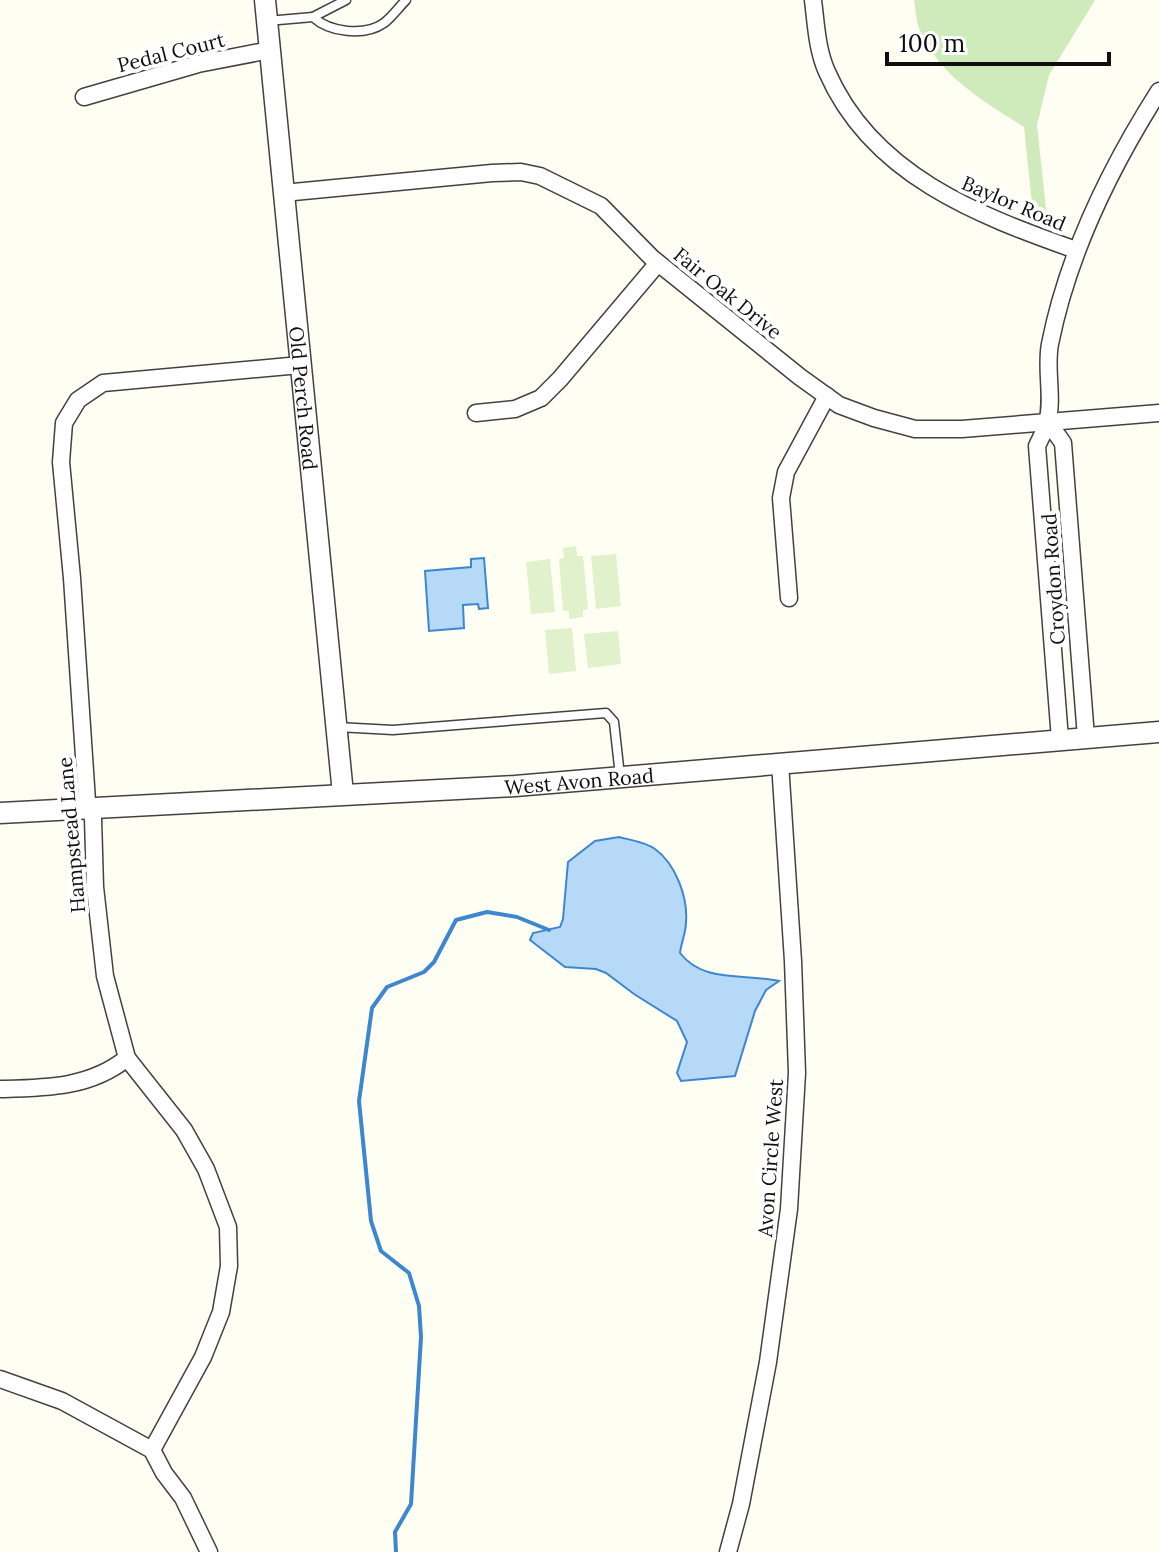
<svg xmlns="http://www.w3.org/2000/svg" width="1159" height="1552" font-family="Lora,serif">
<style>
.green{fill:#cfeabb}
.pitch{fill:#e1f1cc}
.water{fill:#b6d9f7;stroke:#3c87cf;stroke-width:2}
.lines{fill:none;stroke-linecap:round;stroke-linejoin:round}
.stream{stroke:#3c87cf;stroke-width:4}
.service-casing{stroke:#424242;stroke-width:11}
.minor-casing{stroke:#424242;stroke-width:19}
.tertiary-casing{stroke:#424242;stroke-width:23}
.service{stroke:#fff;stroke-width:8}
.minor{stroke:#fff;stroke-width:16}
.tertiary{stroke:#fff;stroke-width:20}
.labels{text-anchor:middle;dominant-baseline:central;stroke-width:8;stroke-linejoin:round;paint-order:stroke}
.street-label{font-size:20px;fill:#0f0f0f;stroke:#fff}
</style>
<rect width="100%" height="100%" fill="#fffef2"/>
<!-- green -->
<path class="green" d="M 914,0 L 1095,0 L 1049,75 L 1037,125 L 1047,218 L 1033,213 L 1024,127 C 983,101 941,77 920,31 C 916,22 916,10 914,0 Z"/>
<!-- pitch -->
<g class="pitch">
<polygon points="576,546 577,556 583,556 588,609 583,610 583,617 569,619 569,611 563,611 559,559 564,558 563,548"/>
<polygon points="616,554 621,606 596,609 591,556"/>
<polygon points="550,559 555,612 531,614 526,562"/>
<polygon points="572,628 576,671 549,674 545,630"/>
<polygon points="618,631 621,664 588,668 584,634"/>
</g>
<!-- water -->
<g class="water">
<polygon points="484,558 488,608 479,609 478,604 463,605 464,628 429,631 425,571 471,567 471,559"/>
<path d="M 619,837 C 630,840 646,842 655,849 C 676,864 688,898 686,922 C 686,933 681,943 680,953 C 704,984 745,973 779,981 L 766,990 L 755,1011 L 735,1076 L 681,1081 L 677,1073 L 687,1042 L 677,1021 L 634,994 L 606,973 L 596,969 L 565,967 L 530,940 L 533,933 L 560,927 L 563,919 L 568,862 L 595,841 Z"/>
</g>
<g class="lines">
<!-- stream -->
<polyline class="stream" points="396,1552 395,1532 411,1504 421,1337 419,1306 409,1273 381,1251 371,1221 359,1101 372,1008 387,987 424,972 434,962 456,920 487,912 517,917 549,930"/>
<defs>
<g id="service">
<polyline points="313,17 346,0"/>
<path d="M 267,21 L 313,17 C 329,32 364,37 384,23 C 392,17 399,7 406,0"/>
<polyline points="337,727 393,730 606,713 614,722 620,776"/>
</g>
<g id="minor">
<path d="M 813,0 C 816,24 817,50 827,72 C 872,175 977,215 1076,250"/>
<polyline points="84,97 198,64 270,50"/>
<polyline points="283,193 492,173 521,172 540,176 601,206 652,258 800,377 839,405 874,418 915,429 962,429 1159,413"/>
<polyline points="476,413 515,409 541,398 560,379 658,263"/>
<polyline points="1048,422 1063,443 1086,737"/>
<polyline points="789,598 781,498 786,472 827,396"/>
<path d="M 1060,739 L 1037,446 C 1040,439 1045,431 1047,423 C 1054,398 1045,369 1050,344 C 1068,253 1110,168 1159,91"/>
<path d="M 0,1089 C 45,1088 90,1088 127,1058"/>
<polyline points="0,1379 62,1401 152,1450 164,1473 183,1498 209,1552"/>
<polyline points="152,1450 203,1357 221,1312 229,1266 228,1227 206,1169 184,1130 127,1058 105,976 95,887 93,818 87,801 72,578 61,462 64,423 78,400 103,383 300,365"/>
<polyline points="728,1552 741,1504 768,1362 789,1209 797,1073 793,961 780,763"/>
</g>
<g id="tertiary">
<path id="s1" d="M 265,0 L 343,794"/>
<path id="s2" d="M 0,813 L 515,786 L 1159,732"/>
</g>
</defs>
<!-- service casing -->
<use href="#service" class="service-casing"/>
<!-- minor casing -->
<use href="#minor" class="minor-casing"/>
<!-- tertiary casing -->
<use href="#tertiary" class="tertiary-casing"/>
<!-- service -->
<use href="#service" class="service"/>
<!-- minor -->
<use href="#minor" class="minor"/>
<!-- tertiary -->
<use href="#tertiary" class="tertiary"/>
</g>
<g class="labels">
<!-- street labels -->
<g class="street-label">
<text transform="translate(171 52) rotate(-14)">Pedal Court</text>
<text transform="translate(1014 203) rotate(23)">Baylor Road</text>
<text transform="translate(728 293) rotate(39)">Fair Oak Drive</text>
<text stroke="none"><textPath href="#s1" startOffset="400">Old Perch Road</textPath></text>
<text transform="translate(1053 579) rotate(-94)">Croydon Road</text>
<text stroke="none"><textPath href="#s2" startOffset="580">West Avon Road</textPath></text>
<text transform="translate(71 835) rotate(-95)">Hampstead Lane</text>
<text transform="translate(770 1158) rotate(-86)">Avon Circle West</text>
</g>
</g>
<!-- scale -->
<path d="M887 52v12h222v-12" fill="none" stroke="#0f0f0f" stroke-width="4"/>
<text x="899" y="52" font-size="24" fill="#0f0f0f" stroke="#ffffff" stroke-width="6" paint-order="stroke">100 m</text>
</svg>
